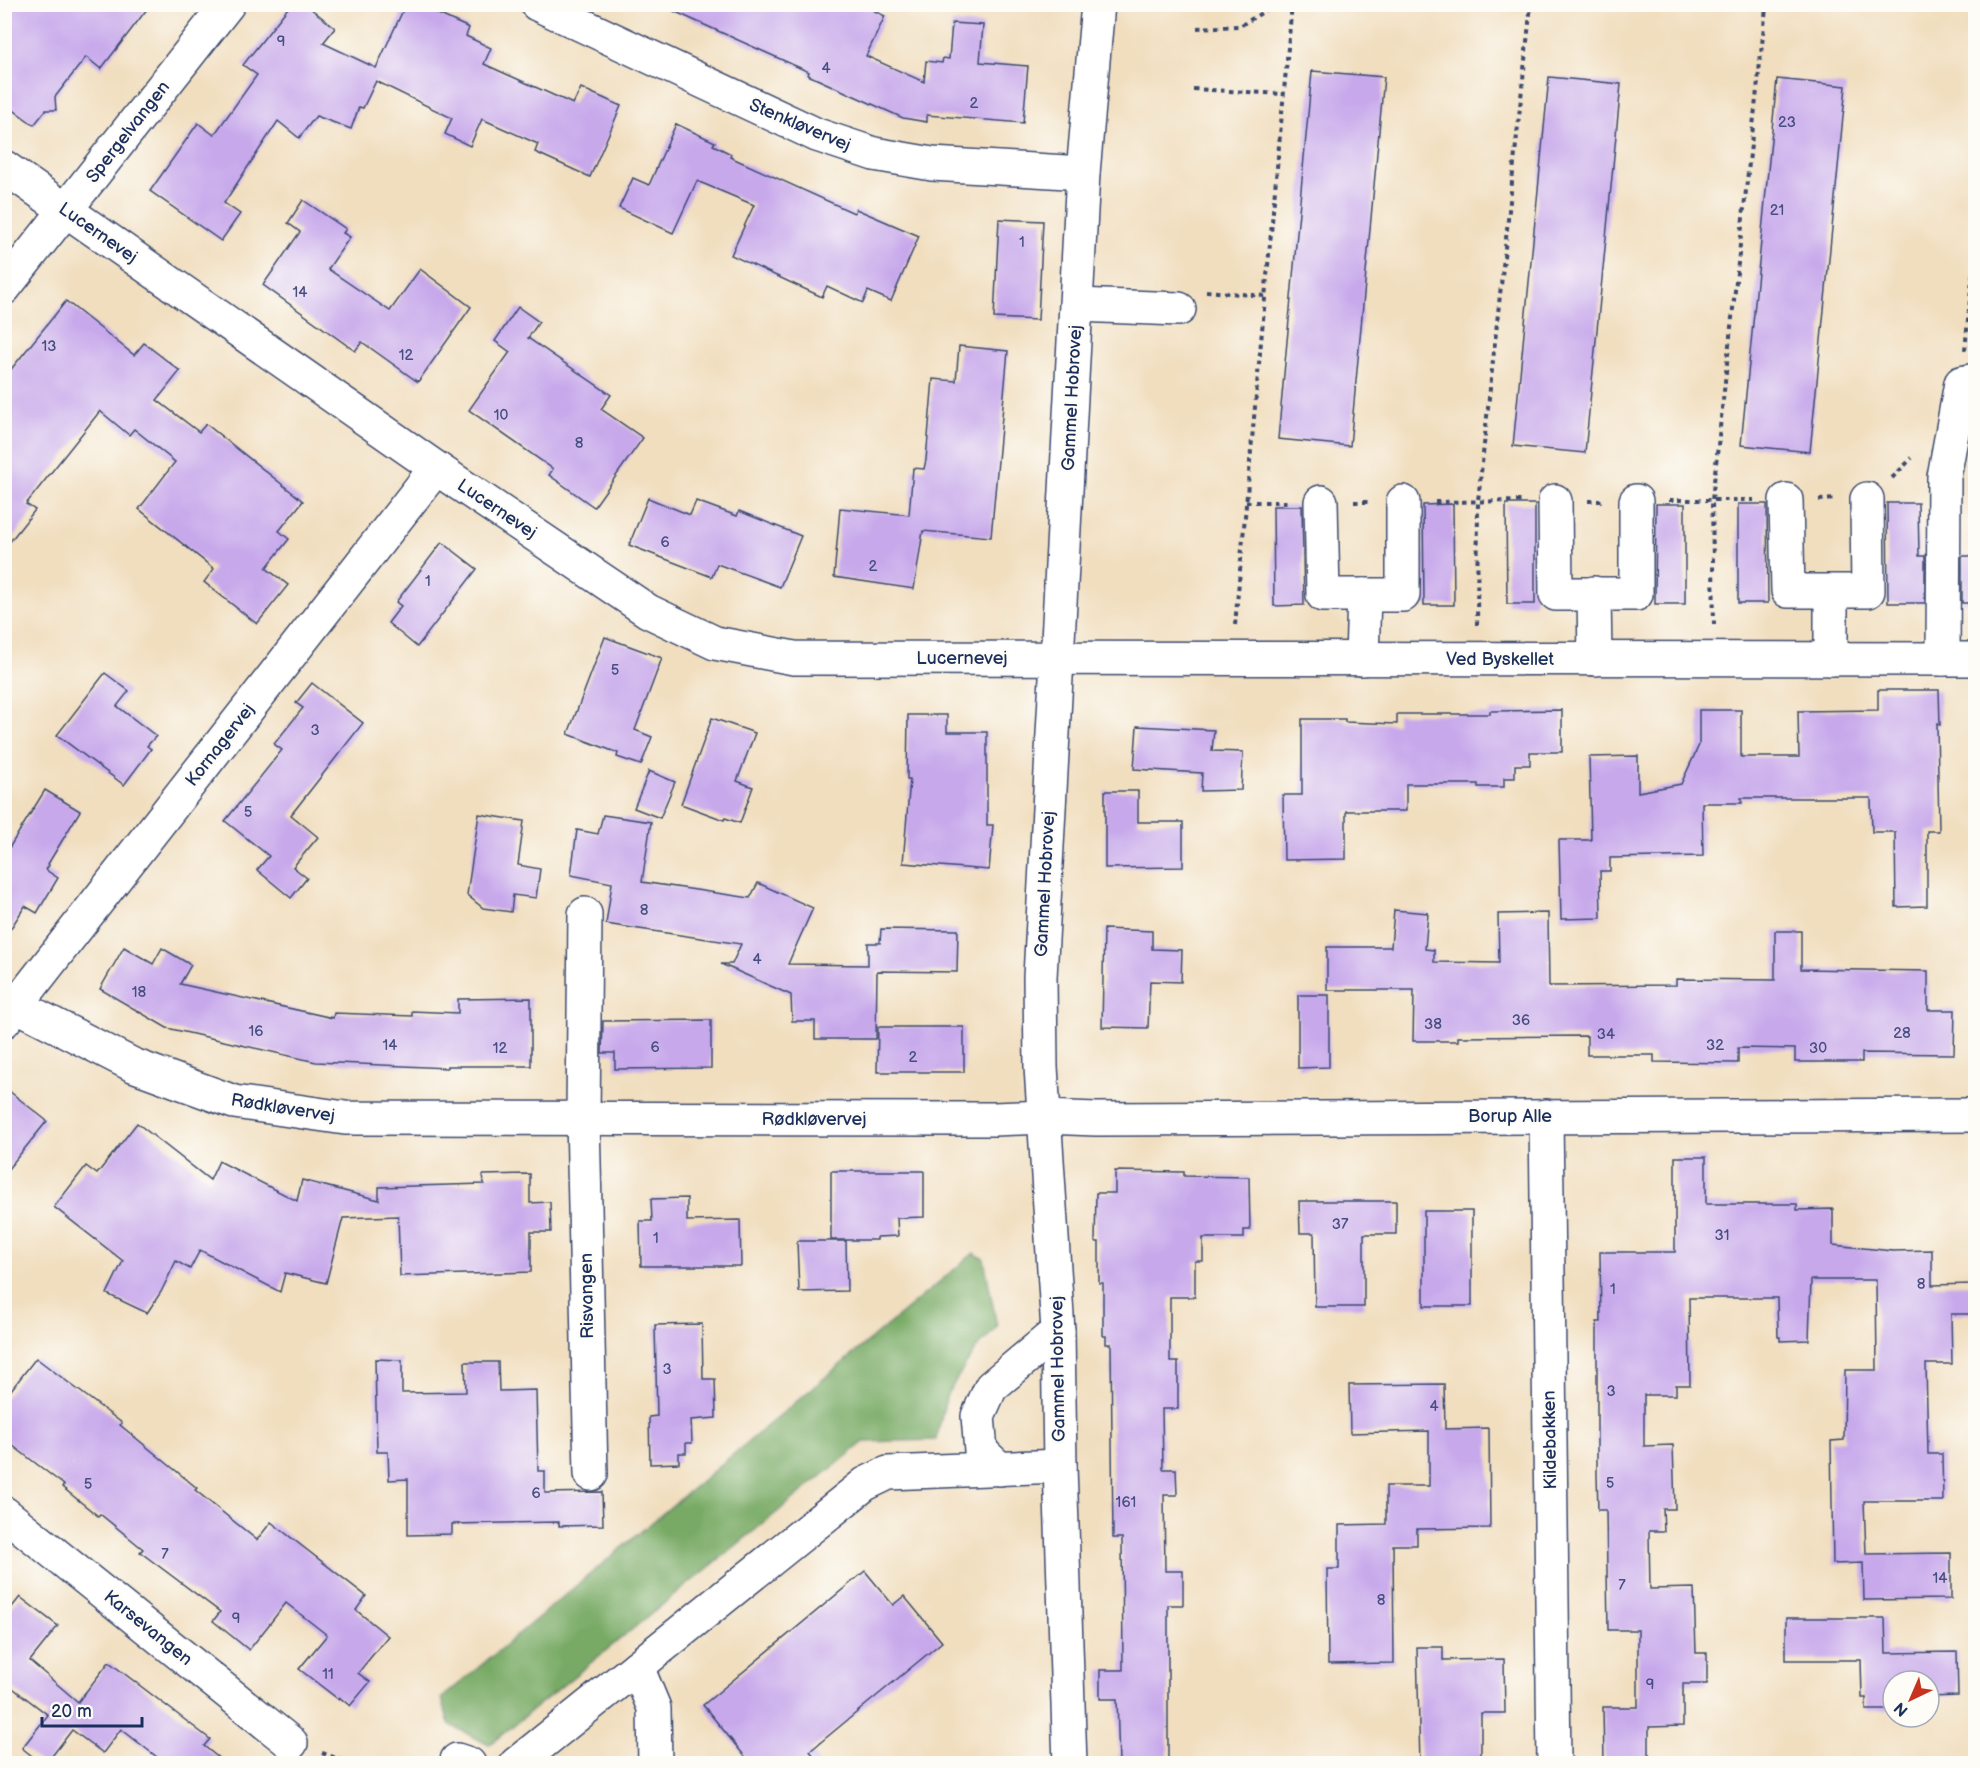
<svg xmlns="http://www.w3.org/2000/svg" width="1980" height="1768" font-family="'Balsamiq Sans',sans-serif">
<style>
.forest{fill:#78aa65;stroke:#4a6c62;stroke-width:1.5}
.building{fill:#c7a9eb}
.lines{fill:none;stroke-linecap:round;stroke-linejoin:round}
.minor-casing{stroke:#3b496d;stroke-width:36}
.path{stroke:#3b496d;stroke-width:4;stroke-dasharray:4.5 4.5;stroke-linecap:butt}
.minor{stroke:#fff;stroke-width:33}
.labels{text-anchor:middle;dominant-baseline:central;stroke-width:5;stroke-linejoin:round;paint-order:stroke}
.number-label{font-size:15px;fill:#464e81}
.street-label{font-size:18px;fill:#1b2f5e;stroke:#fdfcf7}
</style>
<rect width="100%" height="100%" fill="#fdfcf7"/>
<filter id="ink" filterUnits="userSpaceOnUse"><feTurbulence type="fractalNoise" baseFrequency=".0167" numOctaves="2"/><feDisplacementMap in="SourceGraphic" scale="12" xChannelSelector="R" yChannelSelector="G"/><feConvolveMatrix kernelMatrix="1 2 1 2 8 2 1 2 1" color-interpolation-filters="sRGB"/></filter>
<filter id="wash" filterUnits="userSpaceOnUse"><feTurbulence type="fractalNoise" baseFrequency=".008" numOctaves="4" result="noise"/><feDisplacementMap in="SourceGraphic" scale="24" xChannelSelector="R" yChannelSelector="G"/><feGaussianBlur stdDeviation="1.35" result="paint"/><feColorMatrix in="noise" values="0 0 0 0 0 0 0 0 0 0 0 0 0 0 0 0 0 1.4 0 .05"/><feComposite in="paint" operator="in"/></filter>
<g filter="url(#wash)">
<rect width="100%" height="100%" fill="#f1debf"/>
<!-- forest -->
<polygon class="forest" points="974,1253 984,1259 997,1327 975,1350 947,1394 936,1440 864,1442 489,1745 449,1724 442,1698"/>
<g id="blocks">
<!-- building -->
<g class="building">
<polygon points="4,4 151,4 101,69 86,57 55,97 56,110 46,110 34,125 4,103"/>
<polygon points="291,4 305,4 335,28 323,43 376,68 406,4 416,4 469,28 466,36 491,48 484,64 573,104 581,88 621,106 590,177 535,152 538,144 482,119 470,146 445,134 452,118 376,81 363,108 359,107 351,129 316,116 299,138 278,121 224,203 240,214 221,241 150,191 198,123 214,135 257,75 243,65"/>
<polygon points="658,4 860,4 885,16 866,56 924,82 926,61 942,63 943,58 949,59 952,23 983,25 980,62 1028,66 1023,123 927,115 927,122 903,118 808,75 809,72"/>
<polygon points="1312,71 1384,77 1350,446 1278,439"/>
<polygon points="1549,77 1621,84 1585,453 1513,446"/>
<polygon points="1777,79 1846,86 1810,452 1741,445"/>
<polygon points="676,124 715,142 713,145 731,154 730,157 854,213 856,209 919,236 891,301 868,291 863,303 827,286 822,297 731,255 754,205 697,181 673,233 619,208 633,178 649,185"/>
<polygon points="303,200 346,229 343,233 350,237 328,269 390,311 420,269 471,307 418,382 362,342 355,351 263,285 300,232 288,223"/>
<polygon points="999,219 1043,221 1038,320 994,318"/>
<polygon points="66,301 134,355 144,343 180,371 157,400 199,432 206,424 303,501 279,531 289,539 266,568 288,585 257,624 204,582 214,569 139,509 175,462 134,429 129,435 100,411 26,504 35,510 4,549 4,378"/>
<polygon points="518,307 539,322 528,338 611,395 601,409 643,438 594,507 549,475 553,469 469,410 510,352 495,341"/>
<polygon points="959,346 1008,351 991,537 923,531 914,589 834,577 840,508 909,515 913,468 924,469 926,460 933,379 956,381"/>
<polygon points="648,498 690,515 696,501 737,516 739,511 801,536 780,587 717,564 712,577 629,545"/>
<polygon points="1887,503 1918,503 1919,556 1925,556 1925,603 1888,603"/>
<polygon points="1453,504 1454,605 1424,605 1423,505"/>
<polygon points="1506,504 1535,504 1535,604 1507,604"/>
<polygon points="1656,504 1685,504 1685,604 1655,604"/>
<polygon points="1738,504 1767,504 1768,603 1738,603"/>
<polygon points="1273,506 1302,506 1304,605 1274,606"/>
<polygon points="442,542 477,569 417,647 388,623 401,606 396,602"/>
<rect x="1962" y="556" width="14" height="47"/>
<polygon points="605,637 662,658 635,730 652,737 641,765 617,757 618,753 568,734"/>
<polygon points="105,673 129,691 117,706 156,736 147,746 151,749 124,785 57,735"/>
<polygon points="312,683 363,723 291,815 318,837 293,867 307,878 291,898 257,870 269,856 225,821 282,750 274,744 303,708 296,703"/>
<polygon points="1878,690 1939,690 1940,725 1937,724 1939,831 1927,831 1927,906 1896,907 1895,832 1872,832 1871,798 1741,798 1742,803 1702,803 1703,856 1610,858 1610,871 1600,871 1601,918 1561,919 1559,840 1591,840 1589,757 1638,756 1638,792 1681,784 1699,745 1699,710 1741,710 1741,757 1799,757 1798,711 1878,710"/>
<polygon points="1562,710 1562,752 1530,752 1530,765 1515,765 1515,778 1504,778 1504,787 1478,787 1478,784 1406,784 1406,811 1346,811 1346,859 1284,860 1283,795 1302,795 1302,719 1345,719 1345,722 1397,724 1397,714 1490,714 1490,711"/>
<polygon points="908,715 947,715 947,732 987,732 987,825 993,825 989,870 903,863 910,779 907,779"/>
<polygon points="712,718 755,733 737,781 753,787 740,823 725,818 724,820 681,804"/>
<polygon points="1137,726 1214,730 1212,751 1243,752 1241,790 1201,791 1202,773 1134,769"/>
<polygon points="649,771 675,782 660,818 634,808"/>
<polygon points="45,790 80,811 48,864 49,865 46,870 58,878 37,913 25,906 4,939 4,856"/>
<polygon points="1105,791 1138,791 1138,822 1183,822 1183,867 1105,868"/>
<polygon points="479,814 524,821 518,865 540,869 536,898 513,895 511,912 483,908 467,895"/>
<polygon points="603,815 651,822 642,882 750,898 758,883 813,908 788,964 868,965 868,943 880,943 881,929 958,930 957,972 877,971 876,1039 815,1039 815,1021 792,1021 791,995 721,964 732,964 741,944 606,924 612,883 571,875 577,830 598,834"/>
<polygon points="1394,910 1428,913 1425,949 1434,950 1434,962 1499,963 1498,914 1548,913 1549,986 1676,985 1676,979 1775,980 1775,931 1801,931 1801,969 1928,971 1928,1010 1955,1010 1954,1054 1862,1053 1862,1062 1795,1062 1795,1049 1738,1048 1738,1063 1654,1062 1654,1055 1587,1055 1587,1036 1458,1037 1458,1041 1413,1041 1414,990 1327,990 1327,947 1391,947"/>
<polygon points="1104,929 1152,931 1152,949 1182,950 1181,982 1150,981 1148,1028 1102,1027"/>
<polygon points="124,947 153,964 162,948 191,965 180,984 333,1018 334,1013 412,1016 412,1011 458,1013 458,999 531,998 531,1066 447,1066 447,1068 316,1062 167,1028 100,989"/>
<polygon points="1298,995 1329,995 1329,1067 1298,1068"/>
<polygon points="711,1020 711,1068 615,1069 615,1053 602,1053 603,1021"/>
<polygon points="878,1027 964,1027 964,1072 877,1072"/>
<polygon points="4,1087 47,1121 4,1174"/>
<polygon points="137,1123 210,1180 219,1161 297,1201 302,1180 379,1200 379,1187 484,1184 483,1175 530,1174 530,1203 550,1202 551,1232 531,1232 531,1272 400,1276 398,1216 343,1218 326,1283 285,1273 280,1292 200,1250 190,1269 176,1261 161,1292 147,1313 107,1294 123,1261 54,1207 86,1166 97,1174"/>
<polygon points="1675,1157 1706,1157 1706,1204 1797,1204 1797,1210 1833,1209 1833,1245 1893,1251 1932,1250 1932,1285 1973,1284 1973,1314 1951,1314 1952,1364 1926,1364 1928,1454 1942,1454 1943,1501 1864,1501 1866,1554 1951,1553 1951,1599 1864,1600 1863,1563 1833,1564 1831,1441 1844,1440 1845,1370 1877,1370 1876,1280 1811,1280 1809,1340 1780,1341 1780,1337 1778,1337 1777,1298 1689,1298 1690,1385 1676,1385 1676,1395 1644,1395 1644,1446 1673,1445 1675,1509 1663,1509 1664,1531 1649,1531 1650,1589 1694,1588 1696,1653 1707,1653 1707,1684 1683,1684 1683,1726 1649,1727 1649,1764 1604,1764 1603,1707 1638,1707 1638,1630 1608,1630 1606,1510 1598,1510 1597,1475 1597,1322 1601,1322 1600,1252 1675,1252"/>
<polygon points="831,1171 924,1171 924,1217 897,1218 898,1236 877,1237 877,1240 831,1240"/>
<polygon points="1115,1171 1184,1172 1184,1176 1249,1177 1250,1230 1244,1230 1244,1238 1203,1238 1203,1261 1195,1261 1195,1297 1170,1297 1170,1362 1178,1362 1178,1409 1162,1409 1163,1469 1176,1469 1177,1495 1164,1495 1165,1571 1183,1571 1183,1605 1168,1605 1168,1764 1119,1764 1117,1699 1100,1699 1100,1670 1123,1670 1122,1538 1113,1538 1111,1344 1106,1344 1106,1336 1103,1336 1103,1283 1099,1283 1099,1242 1095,1242 1096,1193 1115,1193"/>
<polygon points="687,1198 687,1221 740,1220 741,1266 641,1266 640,1221 652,1221 651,1199"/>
<polygon points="1299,1201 1396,1201 1396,1234 1364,1234 1364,1307 1315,1307 1314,1233 1300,1233"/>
<rect x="1424" y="1211" width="48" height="95"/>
<polygon points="797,1241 846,1241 847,1291 799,1292"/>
<polygon points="702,1324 703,1379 715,1379 716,1418 691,1420 692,1443 686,1443 686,1453 679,1453 679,1463 650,1464 649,1417 657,1416 655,1325"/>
<polygon points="36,1358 122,1423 120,1425 197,1488 195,1490 257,1540 271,1522 366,1596 356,1610 388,1636 358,1673 370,1682 350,1706 339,1697 338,1699 299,1669 327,1635 286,1603 249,1650 213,1621 220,1612 140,1552 143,1549 100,1514 98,1516 62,1487 64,1485 4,1439 4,1399"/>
<polygon points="375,1359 402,1360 402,1393 466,1392 465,1362 498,1362 499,1391 536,1390 538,1471 545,1471 545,1493 602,1492 603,1525 559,1526 559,1522 452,1524 452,1534 408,1535 408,1479 389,1480 388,1452 377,1452"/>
<polygon points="1444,1384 1445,1429 1489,1428 1490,1528 1417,1529 1417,1545 1393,1545 1394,1663 1328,1664 1327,1569 1339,1569 1339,1525 1386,1524 1386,1486 1429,1486 1429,1431 1350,1433 1349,1385"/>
<polygon points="865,1571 893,1605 904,1596 942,1642 810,1751 820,1764 751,1764 703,1705"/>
<polygon points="20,1597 58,1626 30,1661 78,1702 109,1662 210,1739 204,1746 226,1764 166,1764 121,1729 103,1753 72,1730 46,1764 42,1764 22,1748 48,1715 10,1686 4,1694 4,1617"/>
<polygon points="1786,1618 1885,1618 1886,1653 1957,1652 1958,1696 1929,1697 1929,1681 1893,1681 1893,1710 1866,1710 1866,1698 1862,1698 1861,1660 1786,1660"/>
<polygon points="1417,1647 1443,1647 1443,1660 1504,1659 1505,1713 1481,1713 1481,1764 1420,1764"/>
</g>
</g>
</g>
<g filter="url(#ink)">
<use href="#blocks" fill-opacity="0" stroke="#3b496d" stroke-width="1.5"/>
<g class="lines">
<defs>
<g id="minor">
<polyline points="537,4 817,135 874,154 932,164 1083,173"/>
<polyline points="4,167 436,468 648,611 715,643 794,658 1976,659"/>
<polyline points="4,288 228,4"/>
<polyline points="1077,305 1179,309"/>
<polyline points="1786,500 1788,591 1868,591 1867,499"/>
<polyline points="1555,501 1556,594 1636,594 1636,501"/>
<polyline points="1321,502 1323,595 1403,595 1403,502"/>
<polyline points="1831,592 1831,659"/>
<polyline points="1594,593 1595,659"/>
<polyline points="1362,659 1364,595"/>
<polyline points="1943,659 1944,477 1961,383 1976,380"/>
<polyline points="585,914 583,1118 591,1474"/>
<polyline points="4,999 133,1065 234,1102 345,1118 994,1119 1044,1117 1096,1119 1976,1115"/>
<polyline points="4,1021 436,468"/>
<polyline points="1546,1116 1554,1764"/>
<polyline points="1000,1469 981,1451 978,1416 991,1387 1058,1331"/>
<polyline points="4,1513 291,1743"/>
<polyline points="637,1667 654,1708 655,1764"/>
<polyline points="457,1760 469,1764"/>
<polyline points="516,1764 865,1484 888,1473 1060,1466"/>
<polyline points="1070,1764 1060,1466 1058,1331 1041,1067 1040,977 1083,173 1098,4"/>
</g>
</defs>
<!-- minor casing -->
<use href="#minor" class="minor-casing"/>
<!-- path -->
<g class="path">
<polyline points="1665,4 1766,8 1795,4"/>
<polyline points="1197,28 1240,26 1276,4"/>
<polyline points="1193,89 1284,94"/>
<polyline points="1206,291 1265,296"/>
<polyline points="1965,350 1976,240"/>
<polyline points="1892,478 1912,458"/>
<polyline points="1669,500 1754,500"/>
<polyline points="1819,500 1835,499"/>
<polyline points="1588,501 1604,501"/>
<polyline points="1246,502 1289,502"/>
<polyline points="1354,502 1370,502"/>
<polyline points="1435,502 1523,501"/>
<polyline points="1235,625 1292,4"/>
<polyline points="1477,625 1478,501 1531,4"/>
<polyline points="1714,625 1712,500 1766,8"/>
<polyline points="322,1753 353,1764"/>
</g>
<!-- minor -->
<use href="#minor" class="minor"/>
</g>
</g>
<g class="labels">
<!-- number labels -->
<g class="number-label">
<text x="281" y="41">9</text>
<text x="826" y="68">4</text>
<text x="974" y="103">2</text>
<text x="1787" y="122">23</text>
<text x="1777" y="210">21</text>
<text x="1022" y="242">1</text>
<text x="300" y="292">14</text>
<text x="49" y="346">13</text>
<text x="406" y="355">12</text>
<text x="501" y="415">10</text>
<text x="579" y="443">8</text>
<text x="665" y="542">6</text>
<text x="873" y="566">2</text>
<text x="428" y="581">1</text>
<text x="615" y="670">5</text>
<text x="315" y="730">3</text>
<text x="248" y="812">5</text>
<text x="644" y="910">8</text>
<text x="757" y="959">4</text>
<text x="139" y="992">18</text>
<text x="1521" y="1020">36</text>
<text x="1433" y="1024">38</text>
<text x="256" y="1031">16</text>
<text x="1902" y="1033">28</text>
<text x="1606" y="1034">34</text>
<text x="390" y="1045">14</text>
<text x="1715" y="1045">32</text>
<text x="655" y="1047">6</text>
<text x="500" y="1048">12</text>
<text x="1818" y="1048">30</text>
<text x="913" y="1057">2</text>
<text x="1340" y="1224">37</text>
<text x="1722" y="1235">31</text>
<text x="656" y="1238">1</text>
<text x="1921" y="1284">8</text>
<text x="1613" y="1289">1</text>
<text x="667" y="1369">3</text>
<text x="1611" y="1391">3</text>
<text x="1434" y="1406">4</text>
<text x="1610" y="1483">5</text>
<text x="88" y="1484">5</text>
<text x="536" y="1493">6</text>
<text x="1126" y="1502">161</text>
<text x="165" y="1554">7</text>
<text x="1940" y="1578">14</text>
<text x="1622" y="1585">7</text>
<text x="1381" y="1600">8</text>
<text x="236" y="1618">9</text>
<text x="328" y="1674">11</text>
<text x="1650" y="1684">9</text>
</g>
<!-- street labels -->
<g class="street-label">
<text transform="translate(800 125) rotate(23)">Stenkløvervej</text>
<text transform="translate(128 132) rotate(-52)">Spergelvangen</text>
<text transform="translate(98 233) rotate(35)">Lucernevej</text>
<text transform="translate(1072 398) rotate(-87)">Gammel Hobrovej</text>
<text transform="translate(497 509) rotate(34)">Lucernevej</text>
<text x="962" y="658">Lucernevej</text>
<text x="1500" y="659">Ved Byskellet</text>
<text transform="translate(220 745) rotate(-52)">Kornagervej</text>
<text transform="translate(1045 884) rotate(-87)">Gammel Hobrovej</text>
<text transform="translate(283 1108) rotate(9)">Rødkløvervej</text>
<text x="1510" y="1116">Borup Alle</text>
<text x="814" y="1119">Rødkløvervej</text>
<text transform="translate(587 1296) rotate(-91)">Risvangen</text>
<text transform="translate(1058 1369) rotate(-91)">Gammel Hobrovej</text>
<text transform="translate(1550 1440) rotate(-91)">Kildebakken</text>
<text transform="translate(148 1628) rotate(39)">Karsevangen</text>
</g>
</g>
<!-- margin -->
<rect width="1980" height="1768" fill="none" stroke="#fdfcf7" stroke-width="24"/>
<!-- north arrow -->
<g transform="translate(1911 1699) rotate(224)"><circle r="28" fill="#fdfcf7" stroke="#a3aaba" stroke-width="1.5"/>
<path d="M0-4.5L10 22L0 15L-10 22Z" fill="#c8321e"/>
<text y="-9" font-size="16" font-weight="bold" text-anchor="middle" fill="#1b2f5e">N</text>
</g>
<!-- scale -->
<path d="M42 1717v9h100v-9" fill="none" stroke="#1b2f5e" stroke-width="3"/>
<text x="51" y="1717" font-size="18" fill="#1b2f5e" stroke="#fdfcf7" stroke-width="4.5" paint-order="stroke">20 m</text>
</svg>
